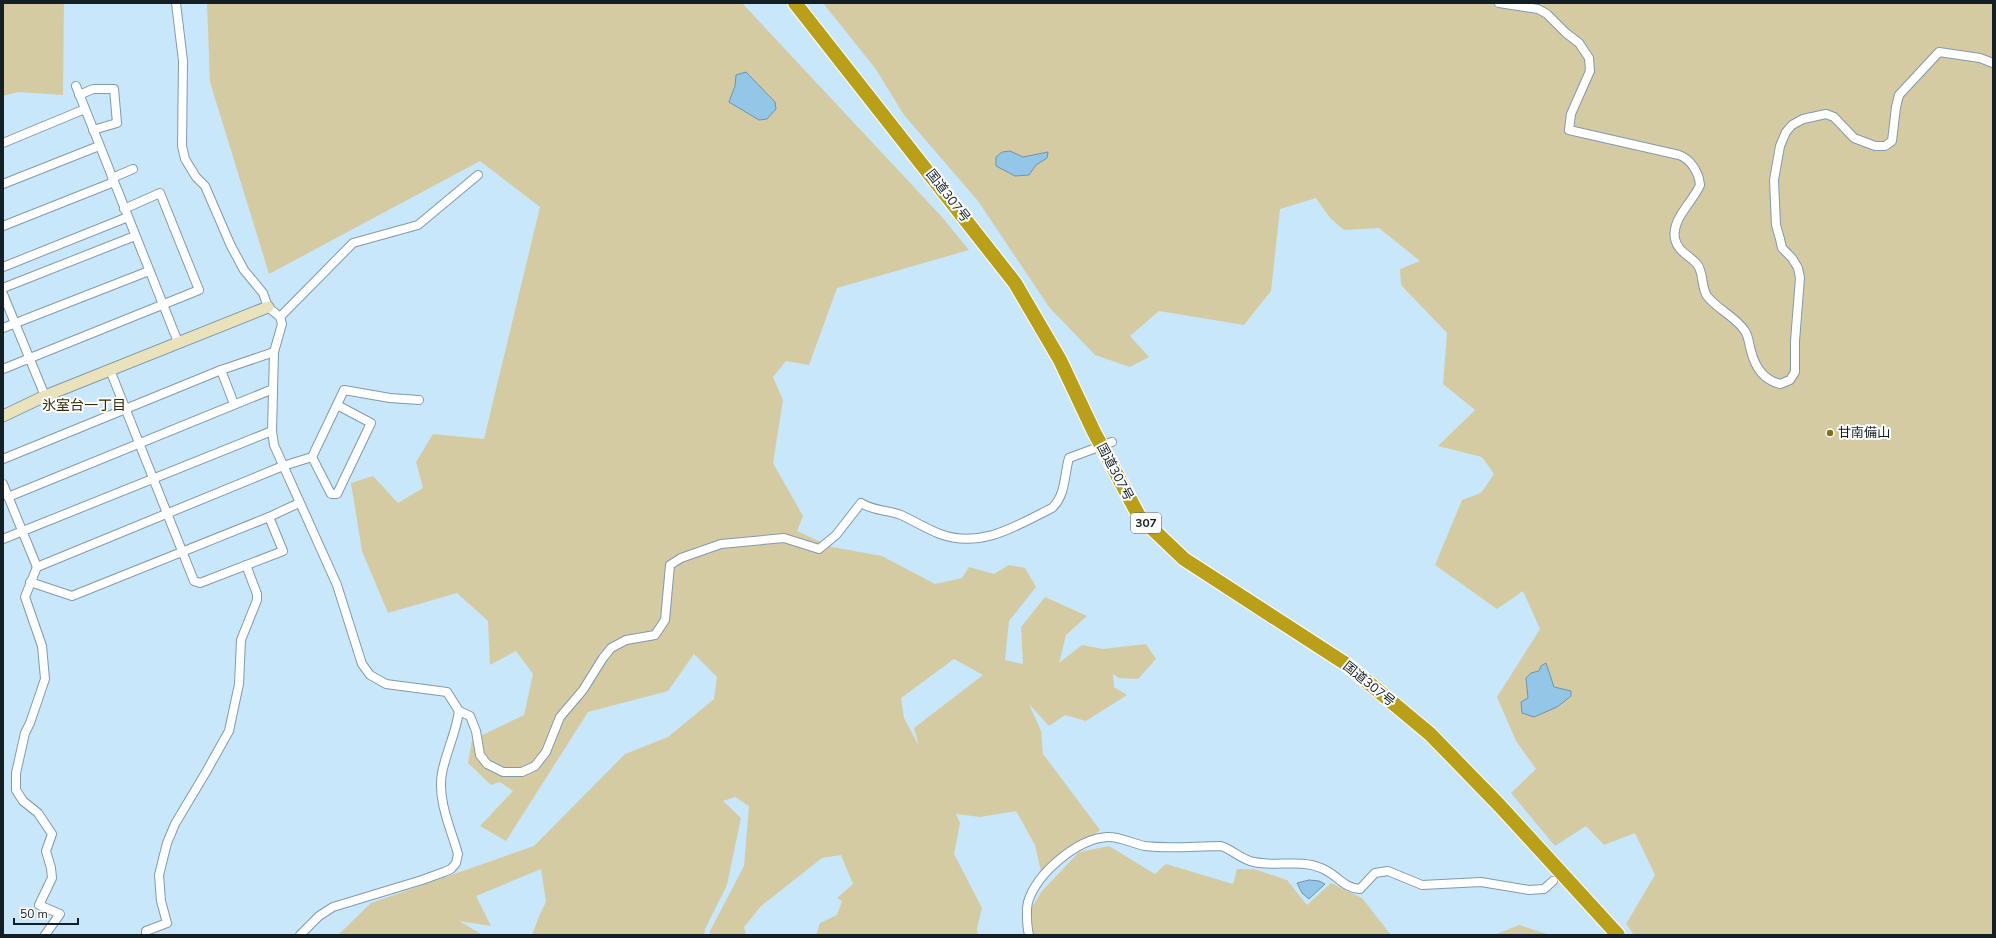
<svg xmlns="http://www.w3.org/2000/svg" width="1996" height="938" font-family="'Nunito Sans','Noto Sans JP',sans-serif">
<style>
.green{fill:#d5cba2;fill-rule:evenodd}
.water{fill:#94c6e7;stroke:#6d94ad}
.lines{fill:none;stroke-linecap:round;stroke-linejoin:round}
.street-casing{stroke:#7f9bad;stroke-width:10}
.secondary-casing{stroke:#7f9bad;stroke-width:13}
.highway-casing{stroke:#fff;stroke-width:16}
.street{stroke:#fff;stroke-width:8}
.secondary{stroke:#eae2ba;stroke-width:11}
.highway{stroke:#baa018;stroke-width:14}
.poi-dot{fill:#837010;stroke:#fff;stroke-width:1.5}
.labels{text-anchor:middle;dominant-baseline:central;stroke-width:4;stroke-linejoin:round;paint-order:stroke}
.shield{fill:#fff;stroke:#5a6266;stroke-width:1}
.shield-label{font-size:12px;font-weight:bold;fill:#131e25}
.street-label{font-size:13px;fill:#131e25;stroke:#fff}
.poi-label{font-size:13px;fill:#131e25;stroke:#fff;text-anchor:start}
.neighbourhood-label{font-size:14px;fill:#352c01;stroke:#fff}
</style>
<rect width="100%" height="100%" fill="#c9e7fa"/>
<!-- green -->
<g class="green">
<polygon points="3,3 64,3 63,95 18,92 3,96"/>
<path d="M 207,3 L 742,3 L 942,217 L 969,250 L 837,288 L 809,365 L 786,361 L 773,377 L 783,400 L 773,463 L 803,516 L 797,531 L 832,547 L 882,556 L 935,584 L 962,578 L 969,567 L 994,574 L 1009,565 L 1025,568 L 1036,587 L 1009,621 L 1005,660 L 1023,664 L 1021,627 L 1045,597 L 1087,616 L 1066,635 L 1059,663 L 1082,645 L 1103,649 L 1146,644 L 1156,659 L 1138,679 L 1119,678 L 1113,674 L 1114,687 L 1127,695 L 1086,721 L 1065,715 L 1049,726 L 1029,704 L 1041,731 L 1043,754 L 1100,830 L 1042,876 L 1035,845 L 1016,811 L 980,817 L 956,814 L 960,823 L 954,854 L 982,908 L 977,928 L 978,935 L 816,935 L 820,923 L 837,915 L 842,901 L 837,898 L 853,884 L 841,855 L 822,858 L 761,906 L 744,927 L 746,935 L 710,935 L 710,931 L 744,866 L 749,806 L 735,797 L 723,801 L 741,818 L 727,885 L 705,929 L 704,935 L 532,935 L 540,914 L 546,902 L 541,869 L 476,896 L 491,926 L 459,921 L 483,935 L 338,935 L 371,903 L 534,846 L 625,754 L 668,737 L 714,699 L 717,677 L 694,654 L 668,691 L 588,712 L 506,841 L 480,826 L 513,791 L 500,782 L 491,785 L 468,763 L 472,740 L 524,715 L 533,674 L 516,651 L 490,665 L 488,621 L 457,593 L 388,613 L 362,551 L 351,483 L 373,476 L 398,503 L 423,488 L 416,462 L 433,434 L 484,439 L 540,207 L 480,161 L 269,274 L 210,82 ZM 954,659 L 983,675 L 914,728 L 919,746 L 904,718 L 901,698 Z"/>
<polygon points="823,3 1993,3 1993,935 1634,935 1626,924 1655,875 1635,833 1604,845 1586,826 1555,846 1511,793 1536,769 1516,741 1497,697 1540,629 1523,591 1497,609 1435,565 1462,500 1481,493 1494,474 1482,457 1438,446 1475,410 1443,384 1447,333 1401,285 1400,269 1420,261 1379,228 1344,230 1330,218 1316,198 1280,209 1271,291 1244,325 1159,311 1130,336 1149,357 1130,367 1095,355 1049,307 978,201 904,115 875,68"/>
<polygon points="1109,846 1155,874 1166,864 1233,884 1237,869 1254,869 1287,880 1307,905 1331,883 1362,898 1391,935 1025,935 1023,921 1042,891 1079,852"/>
<polygon points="1519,925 1550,935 1494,935"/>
</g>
<!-- water -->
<g class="water">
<polygon points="746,72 775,102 776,109 767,119 759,120 729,102 735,86 736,75"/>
<polygon points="1010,151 1023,157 1048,152 1047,158 1036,165 1029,175 1015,176 996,166 996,157 1002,152"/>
<polygon points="1546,663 1554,687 1571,691 1571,696 1557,707 1534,717 1522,713 1521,702 1528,698 1526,678 1531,673 1539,671 1541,666"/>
<polygon points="1309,880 1319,881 1325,884 1309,899 1302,893 1297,883"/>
</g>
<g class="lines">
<defs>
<g id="street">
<path d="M 176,3 L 183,61 L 182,146 L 185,159 L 196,177 L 205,186 L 231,246 L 244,270 L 263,293 L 268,307 L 280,317 L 282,324 L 274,352 L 272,431 L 274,445 L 337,585 L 362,664 L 370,675 L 386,684 L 447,692 L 459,711 L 470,716 L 476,731 L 480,755 L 487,764 L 503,772 L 522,772 L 535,766 L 546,752 L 560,717 L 583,690 L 603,658 L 611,648 L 626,640 L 655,635 L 665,620 L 670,565 L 681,558 L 721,544 L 784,538 L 819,549 L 836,535 L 861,503 C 873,511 889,510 901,515 C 914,521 927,529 940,534 C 981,549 1016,526 1052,508 C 1066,495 1064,475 1069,458 L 1112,442"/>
<path d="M 1499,3 L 1538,9 L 1547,14 L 1566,33 L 1579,43 L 1589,58 L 1590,71 L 1571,114 L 1569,130 L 1679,155 C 1691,159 1699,173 1700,185 C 1693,202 1671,219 1675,239 C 1678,252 1689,255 1697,264 C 1704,273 1701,287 1707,296 C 1718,310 1735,316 1745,331 C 1749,337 1749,345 1751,351 C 1755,367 1764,380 1780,384 L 1790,380 L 1795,372 L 1795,341 L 1800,278 L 1798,268 L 1792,258 L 1782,248 L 1780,239 L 1776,225 L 1774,180 L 1780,146 L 1786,132 L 1792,125 L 1803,119 L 1826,114 L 1834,117 L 1854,138 L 1875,146 L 1885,146 L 1892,141 L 1896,107 L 1899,95 L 1939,52 L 1980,58 L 1993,63"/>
<polyline points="76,86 178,342"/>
<polyline points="79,95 93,89 114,89 117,123 93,130"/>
<polyline points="3,143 85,109"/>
<polyline points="112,178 133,169"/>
<polyline points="3,184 99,146"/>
<polyline points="3,226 114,182"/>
<polyline points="3,267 128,217"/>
<polyline points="3,288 135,236"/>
<polyline points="3,294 45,396"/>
<polyline points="280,317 353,243 418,225 478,175"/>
<polyline points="3,328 149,271"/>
<polyline points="3,369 199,290 160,193 124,209"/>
<polyline points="110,370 194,581 200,583 283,551 269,517"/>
<polyline points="221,370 234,404"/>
<polyline points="312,457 331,494 337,494 371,423 337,405"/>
<polyline points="3,459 221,370 274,352"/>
<polyline points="3,484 37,567"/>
<polyline points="8,497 273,389"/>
<polyline points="3,539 272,431"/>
<polyline points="30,582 72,596 269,517 299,503"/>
<polyline points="45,935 60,914 39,905 52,878 51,868 46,851 52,834 38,813 23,801 16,790 16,773 25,733 30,723 45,679 42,646 25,597 37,567 283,466 312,457 344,390 390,398 419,400"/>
<polyline points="146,935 146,931 167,923 161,901 159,875 167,843 175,824 206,772 229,731 239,684 241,640 257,600 257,594 246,565"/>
<path d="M 300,935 L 319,916 L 333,907 L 422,880 L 444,872 L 451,869 L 456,863 L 458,854 C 451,829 437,800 442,773 C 446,752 456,733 459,711"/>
<path d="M 1029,935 C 1027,927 1026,910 1028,902 C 1037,873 1077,839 1107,837 C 1120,836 1133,844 1145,846 C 1170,849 1196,846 1221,846 C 1233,850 1242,860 1254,862 C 1276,867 1300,859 1321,868 C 1337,874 1343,888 1360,889 L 1375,873 L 1388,871 L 1422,885 L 1481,882 L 1529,890 L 1544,889 L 1553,881"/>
</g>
<polyline id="secondary" points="3,416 45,396 268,307"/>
<polyline id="highway" points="795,3 1015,283 1060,360 1094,432 1139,516 1184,559 1346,664 1430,734 1500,806 1618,935"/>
</defs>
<!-- street casing -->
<use href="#street" class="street-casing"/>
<!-- secondary casing -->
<use href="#secondary" class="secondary-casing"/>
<!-- highway casing -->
<use href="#highway" class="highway-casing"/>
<!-- street -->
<use href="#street" class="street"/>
<!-- secondary -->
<use href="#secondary" class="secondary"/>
<!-- highway -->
<use href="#highway" class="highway"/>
</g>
<!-- markers -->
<circle class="poi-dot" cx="1830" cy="433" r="4"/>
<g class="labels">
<!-- shield labels -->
<rect class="shield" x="1131" y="513" width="30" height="20" rx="3"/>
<g class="shield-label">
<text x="1146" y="523">307</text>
</g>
<!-- street labels -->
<g class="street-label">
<text transform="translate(948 196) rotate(52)">国道307号</text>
<text transform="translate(1115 472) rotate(62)">国道307号</text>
<text transform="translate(1369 684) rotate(39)">国道307号</text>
</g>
<!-- poi labels -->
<g class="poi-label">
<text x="1838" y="433">甘南備山</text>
</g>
<!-- neighbourhood labels -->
<g class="neighbourhood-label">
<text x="84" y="405">氷室台一丁目</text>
</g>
</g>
<!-- border -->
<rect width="1996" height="938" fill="none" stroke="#131e25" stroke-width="8"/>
<!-- scale -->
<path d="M14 918v6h64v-6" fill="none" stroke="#131e25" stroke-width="2"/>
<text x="20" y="918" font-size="12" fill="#131e25" stroke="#ffffff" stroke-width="3" paint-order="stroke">50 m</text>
</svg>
